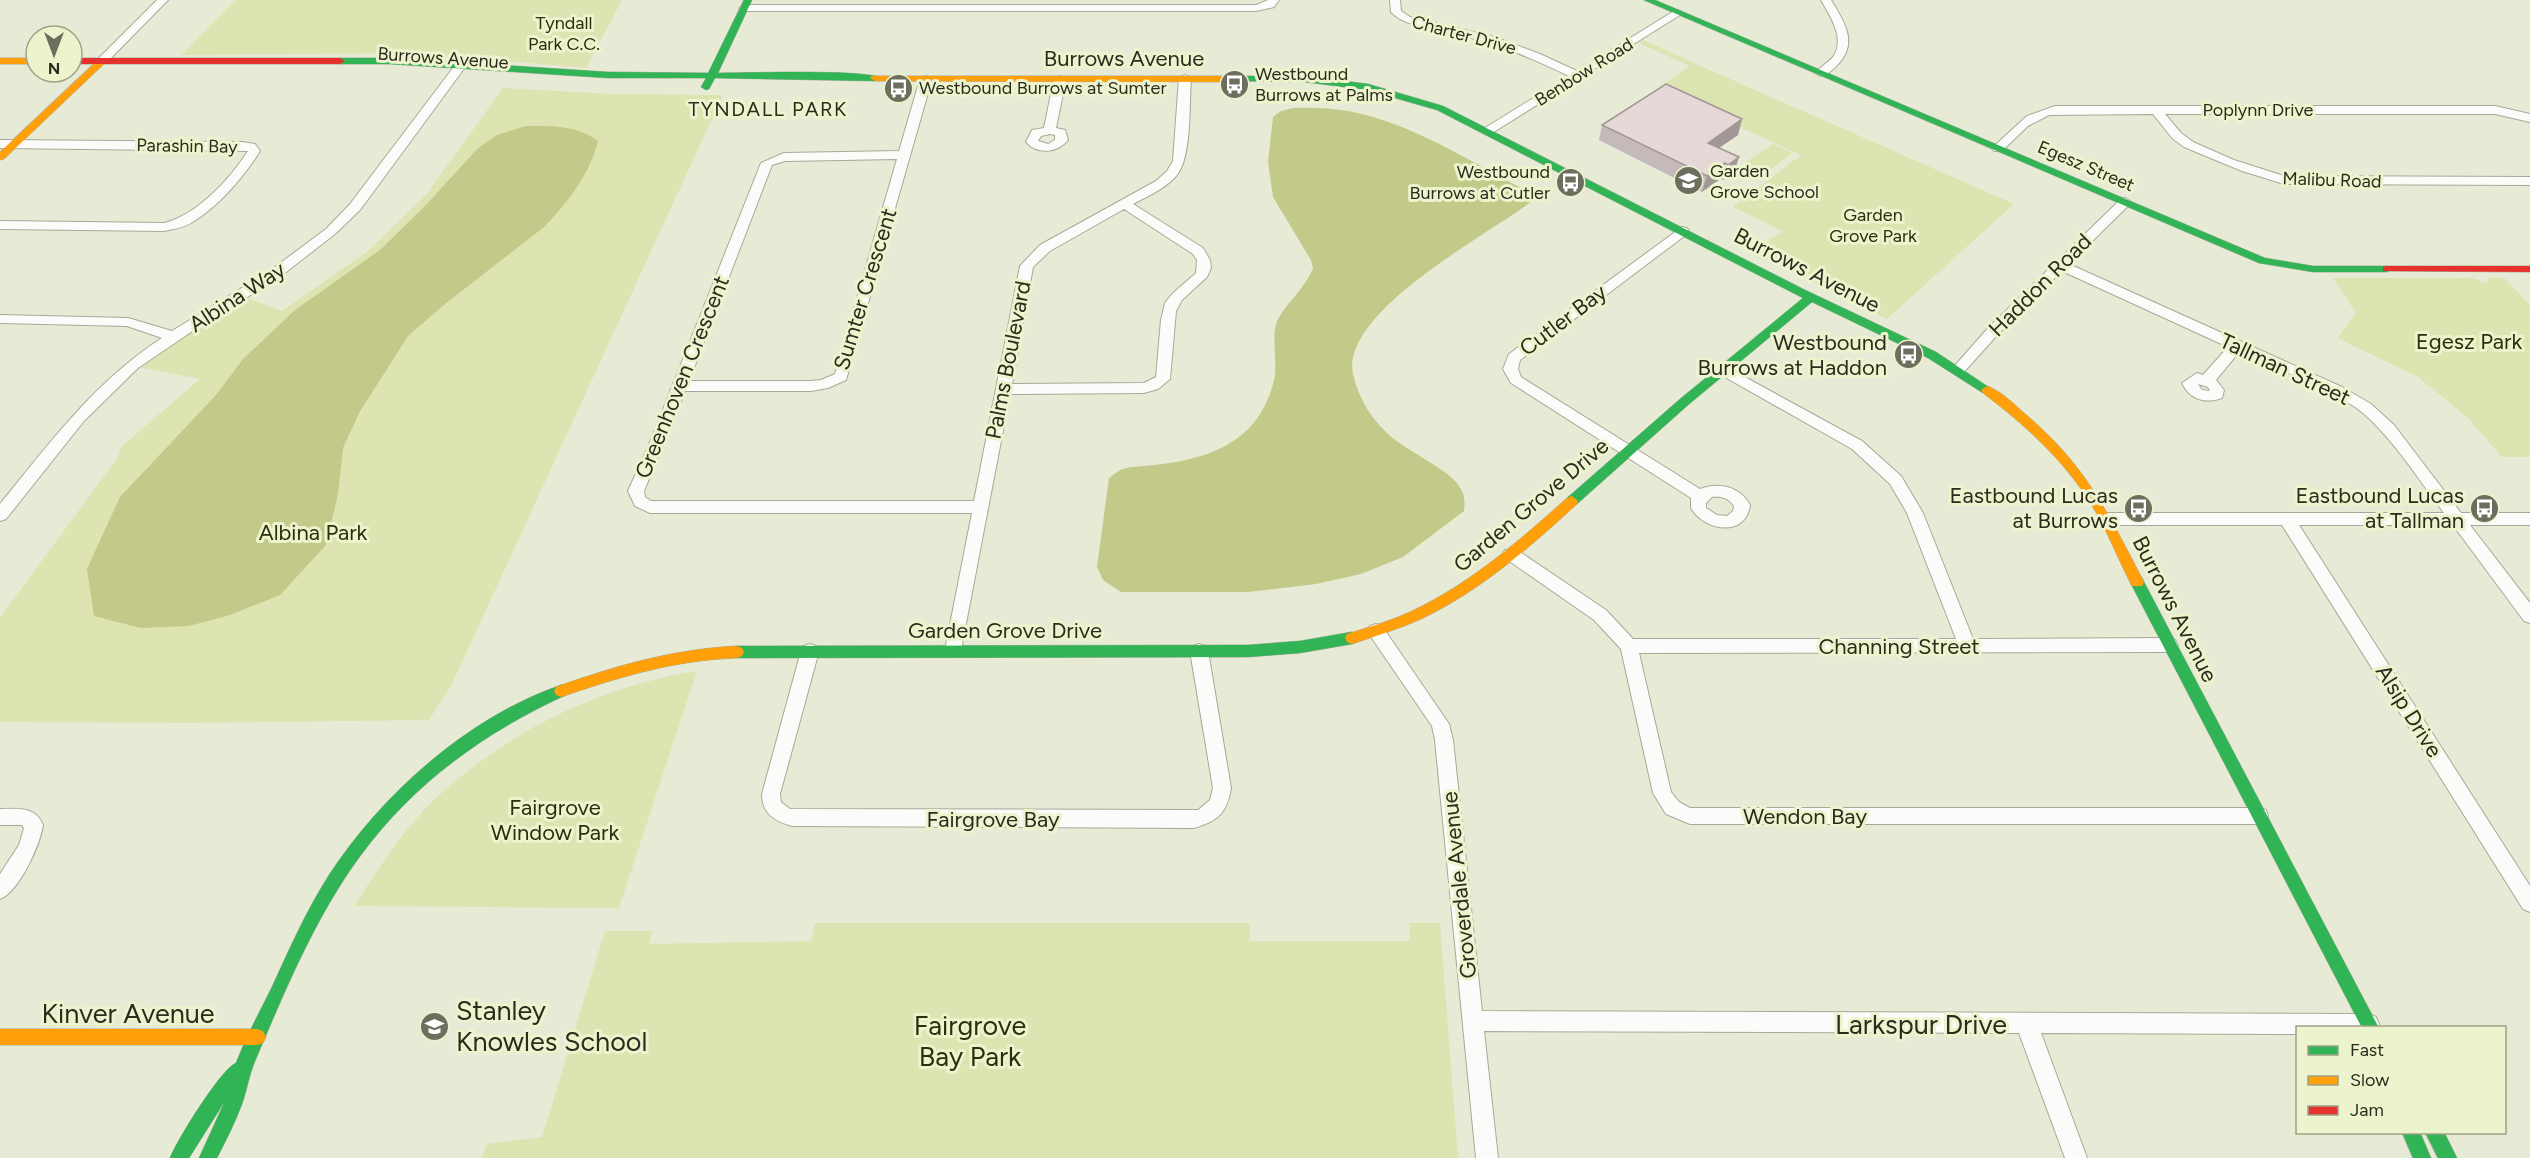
<svg xmlns="http://www.w3.org/2000/svg" width="2530" height="1158" font-family="Figtree,sans-serif">
<style>
.green{fill:#dde4b2}
.water{fill:#c2c989}
.lines{fill:none;stroke-linecap:round;stroke-linejoin:round}
.street-casing{stroke:#a6a998;stroke-width:2}
.fast-casing{stroke:#a6a998;stroke-width:1}
.slow-casing{stroke:#a6a998;stroke-width:1}
.jam-casing{stroke:#a6a998;stroke-width:1}
.street{fill:#fbfcf9;fill-rule:evenodd}
.fast{fill:#30b455;fill-rule:evenodd}
.slow{fill:#ff9f0a;fill-rule:evenodd}
.jam{fill:#e5322d;fill-rule:evenodd}
.wall{fill:#c5bab9}
.shaded-wall{fill:#a09796}
.building{fill:#e5d8d7;stroke:#a09796;stroke-width:1.5}
.labels{text-anchor:middle;dominant-baseline:central;stroke-width:6;stroke-linejoin:round;paint-order:stroke}
.far-park-label{font-size:18px;fill:#2c2f0b;stroke:#edf3cd}
.far-street-label{font-size:18px;fill:#2b2c1e;stroke:#edf3cd}
.far-poi-label{font-size:18px;fill:#2b2c1e;stroke:#edf3cd;text-anchor:start}
.far-neighbourhood-label{font-size:20px;letter-spacing:1.5px;fill:#2b2c1e;stroke:#edf3cd}
.street-label{font-size:22px;fill:#2b2c1e;stroke:#edf3cd}
.park-label{font-size:22px;fill:#2c2f0b;stroke:#edf3cd}
.poi-label{font-size:22px;fill:#2b2c1e;stroke:#edf3cd;text-anchor:end}
.near-poi-label{font-size:27px;fill:#2b2c1e;stroke:#edf3cd;text-anchor:start}
.near-street-label{font-size:27px;fill:#2b2c1e;stroke:#edf3cd}
.near-park-label{font-size:27px;fill:#2c2f0b;stroke:#edf3cd}
</style>
<rect width="100%" height="100%" fill="#e7ebd5"/>
<!-- green -->
<g class="green">
<polygon points="235,0 622,0 586,68 415,53 181,55"/>
<polygon points="1644,40 1694,63 2014,204 1887,319 1754,252 1782,231 1733,207 1801,155 1656,89 1690,66 1639,43"/>
<polygon points="503,88 613,94 723,95 452,684 429,720 188,723 0,722 0,617 117,459 122,446 200,379 138,367 242,296 282,311 368,251 426,195"/>
<polygon points="1773,144 1793,153 1767,172 1746,162"/>
<polygon points="2333,278 2472,278 2487,283 2489,278 2505,278 2530,306 2530,457 2502,457 2467,417 2418,377 2337,338 2356,313"/>
<path d="M 697,671 L 619,908 L 354,906 C 379,868 404,828 437,797 C 511,730 598,687 697,671 Z"/>
<polygon points="815,923 1250,923 1250,941 1410,941 1409,923 1440,923 1458,1158 482,1158 487,1144 542,1137 605,931 652,931 649,944 811,941"/>
</g>
<!-- water -->
<g class="water">
<path d="M 1293,108 C 1311,107 1331,108 1348,111 C 1413,123 1472,163 1529,192 L 1532,201 C 1488,235 1341,311 1353,374 C 1358,396 1369,416 1386,432 C 1404,451 1451,469 1461,489 C 1465,496 1465,503 1464,511 L 1403,557 L 1361,574 L 1316,584 L 1248,592 L 1121,592 L 1103,580 L 1097,567 L 1109,478 L 1120,470 L 1130,467 C 1193,463 1257,452 1274,380 C 1278,364 1271,336 1277,321 C 1286,303 1305,289 1313,268 L 1311,260 L 1273,197 L 1268,162 L 1273,117 L 1281,111 Z"/>
<path d="M 526,126 C 553,126 576,125 598,141 C 591,172 566,205 544,227 L 445,304 L 408,336 L 359,413 L 343,448 L 338,494 L 326,545 L 280,595 L 230,615 L 189,626 L 141,628 L 94,616 L 87,569 L 120,497 L 216,395 L 243,359 L 295,310 L 380,250 L 425,206 L 478,148 L 497,135 Z"/>
</g>
<g class="lines">
<defs>
<g id="street">
<polygon points="157,0 168,0 106,63 98,63 98,59"/>
<polygon points="1268,0 1279,0 1274,7 1256,11 744,11 739,8 744,5 1256,5"/>
<path d="M 1390,0 L 1400,0 L 1401,11 L 1410,17 L 1494,37 L 1540,54 L 1577,71 L 1674,11 L 1678,10 L 1683,13 L 1489,135 L 1483,131 L 1485,128 L 1569,76 C 1542,63 1515,51 1487,42 C 1463,34 1407,30 1391,12 Z"/>
<path d="M 1821,0 L 1831,0 C 1843,20 1858,41 1840,62 C 1835,68 1829,74 1821,76 L 1815,73 C 1820,67 1828,63 1833,57 C 1846,39 1830,16 1821,0 Z"/>
<path d="M 460,63 L 466,66 L 360,210 L 335,234 L 281,276 L 194,330 L 138,368 L 84,421 L 6,519 L 0,521 L 0,504 C 49,444 95,381 162,338 L 127,326 L 0,323 L 0,315 L 128,318 L 172,331 L 271,270 L 326,229 L 350,204 L 456,64 Z"/>
<path d="M 1185,75 L 1191,78 C 1189,103 1192,156 1177,175 C 1165,189 1148,196 1133,204 L 1203,248 L 1210,260 L 1211,268 L 1207,277 L 1182,300 L 1176,311 L 1170,379 L 1158,389 L 1144,393 L 1010,394 L 960,655 L 954,657 L 948,655 L 945,650 L 972,513 L 650,513 L 635,506 L 628,491 L 648,447 L 761,163 L 784,153 L 899,151 L 920,79 L 926,76 L 932,79 L 846,380 L 828,388 L 811,391 L 685,391 L 644,491 L 645,497 L 651,501 L 974,501 L 1020,266 L 1040,245 L 1156,181 L 1167,171 L 1173,161 L 1179,78 ZM 897,159 L 835,374 L 821,380 L 811,381 L 689,381 L 772,165 L 785,161 ZM 1124,209 L 1193,254 L 1197,260 L 1196,273 L 1172,294 L 1165,303 L 1161,320 L 1156,377 L 1144,383 L 1012,384 L 1033,267 L 1050,251 Z"/>
<path d="M 1060,76 L 1066,79 L 1056,128 L 1065,130 L 1068,140 C 1057,153 1038,155 1026,142 L 1032,130 L 1044,128 L 1054,79 ZM 1050,134 L 1055,135 L 1055,140 L 1048,144 L 1038,141 L 1041,136 Z"/>
<polygon points="2055,106 2495,106 2530,114 2530,122 2495,114 2165,114 2181,133 2193,142 2234,160 2284,176 2530,177 2530,185 2284,184 2242,171 2184,147 2172,138 2153,114 2049,115 2028,126 2002,151 1994,151 1992,148 2027,116"/>
<path d="M 0,140 L 242,142 L 255,144 L 260,151 C 244,177 218,207 191,223 C 183,228 173,229 164,231 L 0,229 L 0,221 L 164,223 C 197,215 230,179 248,151 L 0,148 Z"/>
<path d="M 2125,198 L 2131,202 L 2129,205 L 2069,264 L 2342,387 L 2371,404 L 2394,425 L 2461,513 L 2530,513 L 2530,525 L 2470,525 L 2530,603 L 2530,623 L 2524,621 L 2453,525 L 2299,525 L 2530,886 L 2530,912 L 2523,909 L 2282,525 L 2104,525 L 2098,523 L 2096,519 L 2098,515 L 2104,513 L 2444,513 C 2418,479 2395,441 2363,413 C 2335,390 2275,368 2239,352 L 2216,380 L 2224,390 L 2222,398 C 2205,404 2190,400 2182,383 L 2197,373 L 2203,375 L 2228,347 L 2062,271 L 1999,333 L 1963,373 L 1958,375 L 1951,370 L 1989,327 L 2121,199 ZM 2198,384 L 2208,387 L 2210,391 L 2202,390 Z"/>
<path d="M 1682,227 L 1687,228 L 1689,231 L 1687,234 L 1520,360 L 1518,369 L 1521,377 L 1700,489 C 1720,482 1739,486 1750,505 C 1746,538 1704,531 1691,508 L 1691,498 L 1511,383 L 1503,369 L 1509,354 ZM 1712,497 C 1722,496 1728,498 1734,506 L 1733,511 L 1727,516 L 1717,515 L 1706,508 L 1706,503 Z"/>
<polygon points="1721,364 1862,441 1901,476 1923,513 1973,639 2169,638 2175,640 2178,645 2175,650 2169,652 1639,653 1671,792 1679,802 1690,808 2259,808 2266,810 2268,816 2266,822 2259,824 1690,824 1666,814 1653,793 1621,649 1594,620 1505,558 1503,554 1505,550 1517,550 1606,610 1633,639 1956,639 1907,513 1890,484 1852,449 1716,372 1714,369 1716,366"/>
<polygon points="1376,624 1382,626 1449,724 1453,740 1482,1011 2369,1014 2376,1017 2379,1024 2378,1028 2298,1028 2298,1034 2041,1033 2087,1158 2065,1158 2019,1033 1484,1031 1498,1158 1476,1158 1435,740 1432,726 1367,631 1370,626"/>
<path d="M 810,644 L 816,646 L 819,651 L 780,794 L 781,802 L 790,809 L 1198,810 L 1210,800 L 1213,788 L 1190,651 L 1193,646 L 1199,644 L 1205,646 L 1208,651 L 1231,788 C 1227,813 1218,821 1194,828 L 792,826 C 775,821 762,814 762,794 L 801,651 L 804,646 Z"/>
<path d="M 0,809 C 18,809 35,806 43,825 C 40,845 19,892 0,899 L 0,874 L 19,845 L 24,828 L 22,825 L 0,825 Z"/>
</g>
<g id="fast">
<path d="M 744,0 L 752,0 L 718,73 C 742,73 867,69 880,78 L 875,81 L 715,78 L 709,89 L 706,90 L 701,87 L 706,78 L 608,78 L 390,64 L 340,64 L 335,61 L 340,58 L 390,58 L 608,72 L 708,73 Z"/>
<polygon points="1644,0 1655,0 2265,258 2313,266 2387,266 2392,269 2387,272 2313,272 2259,263"/>
<polygon points="1238,76 1305,76 1368,84 1443,106 1803,289 1936,352 1993,390 1991,393 1983,393 1928,358 1812,302 1688,405 1577,504 1567,504 1566,501 1567,498 1680,399 1803,298 1437,110 1367,90 1305,82 1235,81 1233,79"/>
<polygon points="2137,577 2142,578 2144,582 2379,1028 2362,1028 2130,582 2132,578"/>
<polygon points="1352,632 1357,634 1359,638 1357,642 1352,644 1300,653 1248,657 737,658 732,656 730,652 732,648 737,646 1248,645 1300,641"/>
<path d="M 561,685 L 566,687 L 568,691 L 566,695 C 485,732 414,783 361,855 C 316,915 284,993 255,1061 C 249,1075 247,1090 242,1104 C 235,1123 226,1140 217,1158 L 199,1158 L 225,1101 L 189,1158 L 170,1158 C 177,1140 221,1069 236,1063 C 246,1037 259,1013 271,989 C 289,950 306,911 329,875 C 382,794 468,717 561,685 Z"/>
<polygon points="2402,1132 2420,1132 2431,1158 2413,1158"/>
<polygon points="2425,1132 2444,1132 2457,1158 2438,1158"/>
</g>
<g id="slow">
<rect x="0" y="58" width="36" height="6"/>
<polygon points="99,59 107,61 4,159 0,160 0,152"/>
<polygon points="872,76 1238,76 1243,79 1238,82 875,81 870,78"/>
<path d="M 1987,386 C 2000,390 2014,404 2024,413 C 2087,466 2107,512 2144,582 L 2142,586 L 2132,586 C 2118,559 2107,530 2091,504 C 2063,459 2024,424 1983,393 L 1981,390 Z"/>
<path d="M 1572,496 L 1578,501 L 1577,504 C 1529,548 1480,591 1421,619 C 1399,629 1375,636 1352,644 L 1347,642 L 1345,638 L 1347,634 C 1369,627 1391,621 1412,611 C 1471,583 1519,541 1567,498 Z"/>
<path d="M 737,646 L 742,648 L 744,652 L 742,656 L 737,658 C 675,660 619,677 561,697 L 556,695 L 554,691 L 556,687 C 615,666 674,649 737,646 Z"/>
<polygon points="0,1029 257,1029 263,1031 266,1037 263,1043 257,1045 0,1045"/>
</g>
<g id="jam">
<polygon points="72,58 340,58 345,61 340,64 72,64"/>
<polygon points="2387,266 2530,266 2530,272 2383,271 2383,267"/>
</g>
</defs>
<!-- street casing -->
<use href="#street" class="street-casing"/>
<!-- fast casing -->
<use href="#fast" class="fast-casing"/>
<!-- slow casing -->
<use href="#slow" class="slow-casing"/>
<!-- jam casing -->
<use href="#jam" class="jam-casing"/>
<!-- street -->
<use href="#street" class="street"/>
<!-- fast -->
<use href="#fast" class="fast"/>
<!-- slow -->
<use href="#slow" class="slow"/>
<!-- jam -->
<use href="#jam" class="jam"/>
</g>
<!-- wall -->
<polygon class="wall" points="1742,119 1738,135 1719,148 1734,173 1723,180 1720,179 1702,192 1599,140 1602,125"/>
<!-- shaded-wall -->
<g class="shaded-wall">
<polygon points="1742,119 1738,135 1704,158 1708,143"/>
<polygon points="1739,157 1734,173 1723,180 1728,165"/>
<polygon points="1725,163 1720,179 1702,192 1707,176"/>
</g>
<!-- building -->
<polygon class="building" points="1666,84 1742,119 1708,143 1739,157 1728,165 1725,163 1707,176 1602,125"/>
<!-- icons -->
<defs>
<symbol id="bus-disc" viewBox="-11 -11 22 22"><circle r="9.5" fill="#6d6f5e" stroke="#edf3cd"/><path d="M-5-6H5V4H4V6H2V4H-2V6H-4V4H-5ZM-3.5-4V0h7V-4ZM-3.5 1.2v1.5H-2V1.2ZM2 1.2v1.5H3.5V1.2Z" fill="#fff"/></symbol>
<symbol id="school-disc" viewBox="-11 -11 22 22"><circle r="9.5" fill="#6d6f5e" stroke="#edf3cd"/><path d="M0-5L7-2L0 1L-7-2ZM-4 1L0 2.5L4 1V4Q0 6-4 4Z" fill="#fff"/></symbol>
</defs>
<g fill-rule="evenodd">
<use href="#bus-disc" x="1218" y="68" width="33" height="33"/>
<use href="#bus-disc" x="882" y="72" width="33" height="33"/>
<use href="#school-disc" x="1672" y="164" width="33" height="33"/>
<use href="#bus-disc" x="1554" y="166" width="33" height="33"/>
<use href="#bus-disc" x="1892" y="338" width="33" height="33"/>
<use href="#bus-disc" x="2122" y="492" width="33" height="33"/>
<use href="#bus-disc" x="2468" y="492" width="33" height="33"/>
<use href="#school-disc" x="418" y="1010" width="33" height="33"/>
</g>
<g class="labels">
<!-- far-park labels -->
<g class="far-park-label">
<text x="564" y="23">Tyndall<tspan x="564" dy="21">Park C.C.</tspan></text>
<text x="1873" y="215">Garden<tspan x="1873" dy="21">Grove Park</tspan></text>
</g>
<!-- far-street labels -->
<g class="far-street-label">
<text transform="translate(1464 35) rotate(15)">Charter Drive</text>
<text transform="translate(443 58) rotate(4)">Burrows Avenue</text>
<text transform="translate(1584 72) rotate(-32)">Benbow Road</text>
<text x="2258" y="110">Poplynn Drive</text>
<text transform="translate(187 146) rotate(1)">Parashin Bay</text>
<text transform="translate(2086 166) rotate(23)">Egesz Street</text>
<text transform="translate(2332 180) rotate(2)">Malibu Road</text>
</g>
<!-- far-poi labels -->
<g class="far-poi-label">
<text x="1255" y="74">Westbound<tspan x="1255" dy="21">Burrows at Palms</tspan></text>
<text x="919" y="88">Westbound Burrows at Sumter</text>
<text x="1710" y="171">Garden<tspan x="1710" dy="21">Grove School</tspan></text>
<text x="1550" y="172" text-anchor="end">Westbound<tspan x="1550" dy="21">Burrows at Cutler</tspan></text>
</g>
<!-- far-neighbourhood labels -->
<g class="far-neighbourhood-label">
<text x="768" y="109">TYNDALL PARK</text>
</g>
<!-- street labels -->
<g class="street-label">
<text x="1124" y="58">Burrows Avenue</text>
<text transform="translate(1807 270) rotate(27)">Burrows Avenue</text>
<text transform="translate(2040 285) rotate(-45)">Haddon Road</text>
<text transform="translate(865 289) rotate(-73)">Sumter Crescent</text>
<text transform="translate(237 297) rotate(-33)">Albina Way</text>
<text transform="translate(1563 320) rotate(-37)">Cutler Bay</text>
<text transform="translate(1008 360) rotate(-79)">Palms Boulevard</text>
<text transform="translate(2285 369) rotate(25)">Tallman Street</text>
<text transform="translate(682 377) rotate(-68)">Greenhoven Crescent</text>
<text transform="translate(1531 505) rotate(-40)">Garden Grove Drive</text>
<text transform="translate(2175 609) rotate(63)">Burrows Avenue</text>
<text x="1005" y="630">Garden Grove Drive</text>
<text x="1899" y="646">Channing Street</text>
<text transform="translate(2409 711) rotate(58)">Alsip Drive</text>
<text x="1805" y="816">Wendon Bay</text>
<text x="993" y="819">Fairgrove Bay</text>
<text transform="translate(1459 885) rotate(-96)">Groverdale Avenue</text>
</g>
<!-- park labels -->
<g class="park-label">
<text x="2469" y="341">Egesz Park</text>
<text x="313" y="532">Albina Park</text>
<text x="555" y="807">Fairgrove<tspan x="555" dy="25">Window Park</tspan></text>
</g>
<!-- poi labels -->
<g class="poi-label">
<text x="1887" y="342">Westbound<tspan x="1887" dy="25">Burrows at Haddon</tspan></text>
<text x="2118" y="495">Eastbound Lucas<tspan x="2118" dy="25">at Burrows</tspan></text>
<text x="2464" y="495">Eastbound Lucas<tspan x="2464" dy="25">at Tallman</tspan></text>
</g>
<!-- near-poi labels -->
<g class="near-poi-label">
<text x="456" y="1010">Stanley<tspan x="456" dy="31">Knowles School</tspan></text>
</g>
<!-- near-street labels -->
<g class="near-street-label">
<text x="128" y="1013">Kinver Avenue</text>
<text x="1921" y="1024">Larkspur Drive</text>
</g>
<!-- near-park labels -->
<g class="near-park-label">
<text x="970" y="1025">Fairgrove<tspan x="970" dy="31">Bay Park</tspan></text>
</g>
</g>
<!-- legend -->
<rect x="2296" y="1026" width="210" height="108" fill="#edf3cd" stroke="#9fa387" stroke-width="1.5"/>
<rect x="2308" y="1046" width="30" height="9" fill="#30b455" stroke="#9fa387" stroke-width="1.5"/>
<text x="2350" y="1056" font-size="18" fill="#2b2c1e">Fast</text>
<rect x="2308" y="1076" width="30" height="9" fill="#ff9f0a" stroke="#9fa387" stroke-width="1.5"/>
<text x="2350" y="1086" font-size="18" fill="#2b2c1e">Slow</text>
<rect x="2308" y="1106" width="30" height="9" fill="#e5322d" stroke="#9fa387" stroke-width="1.5"/>
<text x="2350" y="1116" font-size="18" fill="#2b2c1e">Jam</text>
<!-- north arrow -->
<g transform="translate(54 54) rotate(180)"><circle r="28" fill="#edf3cd" stroke="#9fa387" stroke-width="1.5"/>
<path d="M0-4.5L10 22L0 15L-10 22Z" fill="#6d6f5e"/>
<text y="-9" font-size="16" font-weight="bold" text-anchor="middle" fill="#2b2c1e">N</text>
</g>
</svg>
